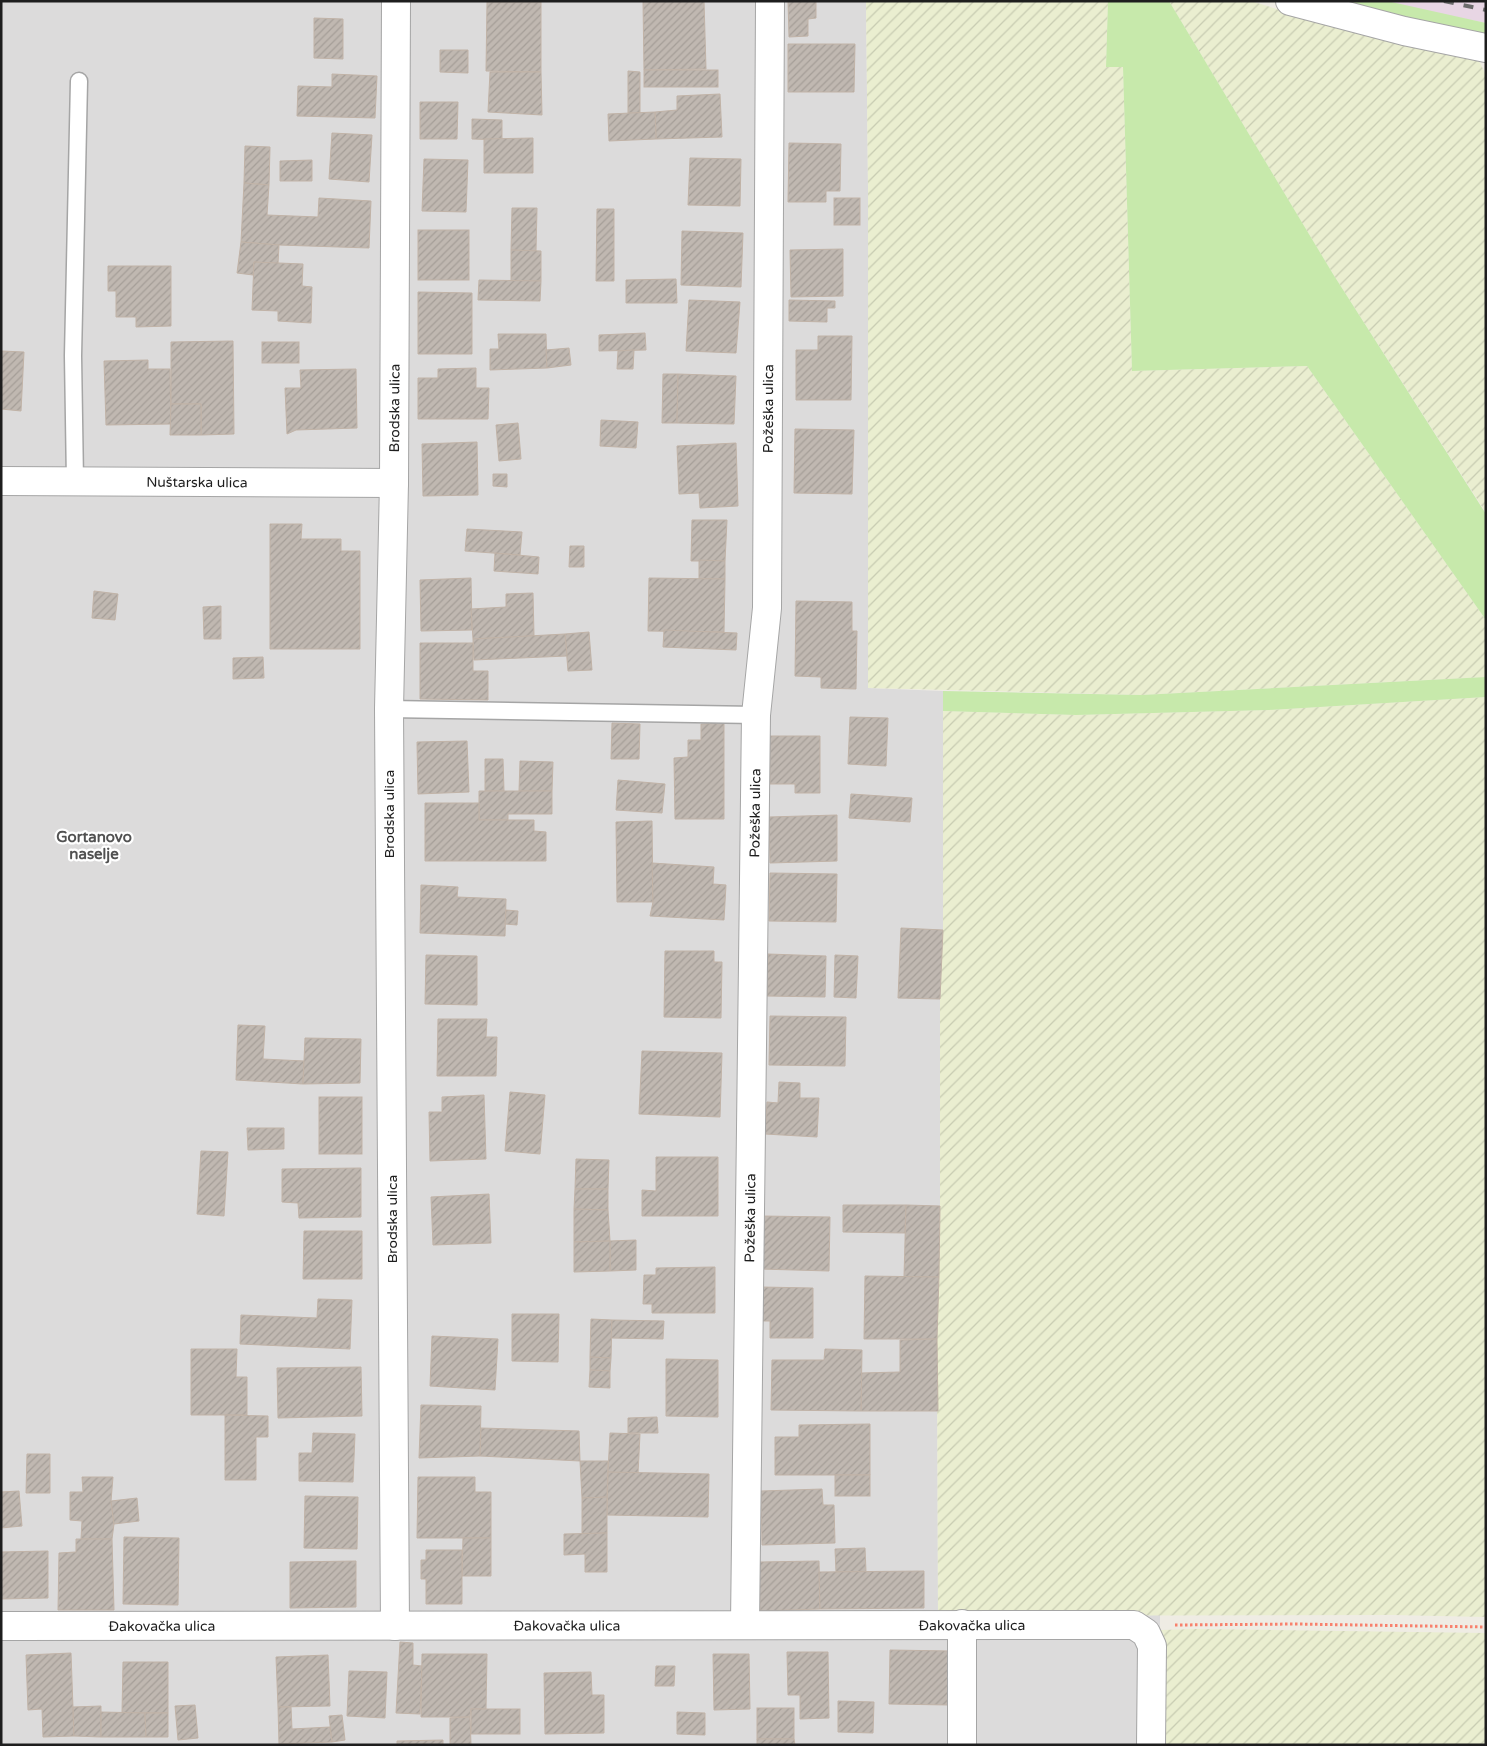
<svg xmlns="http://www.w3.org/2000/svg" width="1487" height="1746" font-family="'Varela Round',sans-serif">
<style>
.residential{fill:#dcdbdb}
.railway{fill:#e8d6e4}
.farmland{fill:url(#farmland-furrows)}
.grass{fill:#c7e9ab}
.building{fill:url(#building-hatch);stroke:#c1b3a7}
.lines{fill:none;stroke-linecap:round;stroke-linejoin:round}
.service-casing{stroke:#a5a5a5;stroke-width:19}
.minor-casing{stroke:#a5a5a5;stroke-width:30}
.path{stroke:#f8806c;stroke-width:3;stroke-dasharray:2.5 2.5;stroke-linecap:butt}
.service{stroke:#fff;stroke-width:16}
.minor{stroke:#fff;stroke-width:28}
.rail{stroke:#6c6c6c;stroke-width:4;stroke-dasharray:10 10;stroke-linecap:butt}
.labels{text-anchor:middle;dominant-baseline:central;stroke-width:4.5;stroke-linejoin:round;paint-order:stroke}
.street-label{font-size:14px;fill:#1e1e1e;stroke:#fff}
.neighbourhood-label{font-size:15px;font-weight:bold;fill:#515151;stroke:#fff}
</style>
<defs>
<pattern id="farmland-furrows" width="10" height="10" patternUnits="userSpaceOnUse" patternTransform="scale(1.25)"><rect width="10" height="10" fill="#eaeed0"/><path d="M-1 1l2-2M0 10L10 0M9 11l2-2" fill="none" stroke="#c8ccb2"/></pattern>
<pattern id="building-hatch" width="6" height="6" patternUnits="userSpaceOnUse" patternTransform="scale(1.25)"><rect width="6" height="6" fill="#c0b8b1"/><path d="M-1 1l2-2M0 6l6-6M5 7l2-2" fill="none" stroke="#a59e98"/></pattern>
</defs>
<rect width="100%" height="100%" fill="#efece4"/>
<!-- residential -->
<polygon class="residential" points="1,1 866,1 868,188 868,688 943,691 943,930 940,999 940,1206 937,1339 938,1616 1160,1615 1160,1745 1,1745"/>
<!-- railway -->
<polygon class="railway" points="1387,1 1486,1 1486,23 1421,10"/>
<!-- farmland -->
<g class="farmland">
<polygon points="866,1 1108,1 1106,67 1123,67 1132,371 1307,366 1486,620 1486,677 1141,695 868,688 868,188"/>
<polygon points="1169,1 1251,1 1286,12 1476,55 1486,75 1486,513 1333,274"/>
<polygon points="1486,697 1486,1617 1393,1615 938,1616 937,1339 940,1206 940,999 943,930 943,711 1076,715 1269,710"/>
<polygon points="1198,1629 1486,1633 1486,1745 1160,1745 1160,1630"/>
</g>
<!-- grass -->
<g class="grass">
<polygon points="1108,1 1169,1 1333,274 1486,514 1486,620 1307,366 1132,371 1123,67 1106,67"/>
<polygon points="1323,1 1387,1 1486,23 1486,39"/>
<polygon points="1486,677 1486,697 1269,710 1076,715 943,711 943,691 1141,695"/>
</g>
<!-- building -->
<g class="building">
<polygon points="643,1 704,1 706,69 644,70"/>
<polygon points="788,1 816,1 816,18 808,19 808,36 789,37"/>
<polygon points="487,2 541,2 541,72 486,71"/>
<polygon points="314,18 343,19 343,59 314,58"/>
<polygon points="788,44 855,44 854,92 788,92"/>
<polygon points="440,50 468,50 468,73 440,72"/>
<rect x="644" y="70" width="74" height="17"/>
<polygon points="628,71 640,72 640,113 628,113"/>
<polygon points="490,72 541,72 542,115 488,112"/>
<polygon points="332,74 377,76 375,118 297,116 298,86 332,87"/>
<polygon points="720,94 722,137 656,139 655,112 677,110 677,96"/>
<polygon points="420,102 458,102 457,139 420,139"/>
<polygon points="655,112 656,139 609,141 608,114"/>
<polygon points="472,119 502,120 502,140 472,139"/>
<polygon points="332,133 372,135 369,182 329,179"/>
<polygon points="533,138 533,173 484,173 484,139"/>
<polygon points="789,143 841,144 840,191 826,191 826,202 788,202"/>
<polygon points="245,146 270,147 269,185 244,183"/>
<polygon points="690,158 741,159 740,206 688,205"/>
<polygon points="424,159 468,160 466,212 422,211"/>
<polygon points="312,160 312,181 280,181 280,161"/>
<polygon points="244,183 269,185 267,215 318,217 319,198 371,201 369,248 279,245 241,242"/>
<rect x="834" y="198" width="26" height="27"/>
<polygon points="512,208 537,208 536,251 511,250"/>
<polygon points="597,209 614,209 614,281 596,281"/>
<rect x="418" y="230" width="51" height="50"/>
<polygon points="682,231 743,233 741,287 681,285"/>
<polygon points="241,242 279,245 278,264 254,262 253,275 237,273"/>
<polygon points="843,249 843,296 791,297 790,250"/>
<polygon points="511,250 541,251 541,281 511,281"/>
<polygon points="254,262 303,264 302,286 312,287 311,323 278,321 278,311 252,310"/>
<polygon points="108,266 171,266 171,326 136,327 136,317 116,317 116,291 108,291"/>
<polygon points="676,279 677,303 626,303 626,280"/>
<polygon points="479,280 541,281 540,301 478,300"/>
<polygon points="418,292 472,293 472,354 418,354"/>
<polygon points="689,300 740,302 736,353 686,351"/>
<polygon points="789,300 835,301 835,308 827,308 827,322 789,321"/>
<polygon points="645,333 646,350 599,351 599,335"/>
<polygon points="498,334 546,334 547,368 490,370 490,349 499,349"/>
<polygon points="818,336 852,336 851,400 796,400 796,350 818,350"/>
<polygon points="233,341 234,434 201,435 201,404 171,404 171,342"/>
<rect x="262" y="342" width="37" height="21"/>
<polygon points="569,348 571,365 547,368 546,350"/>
<polygon points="634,350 633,369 617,369 618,351"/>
<polygon points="1,351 24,352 21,411 1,409"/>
<polygon points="148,360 148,369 170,369 171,424 106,425 104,361"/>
<polygon points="476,368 476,388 489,388 488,419 418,419 418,378 438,378 438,369"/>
<polygon points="356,369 357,428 296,430 287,434 285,388 301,388 300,370"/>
<polygon points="663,374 678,374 677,423 662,423"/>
<polygon points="678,374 736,376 734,424 677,423"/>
<polygon points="171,404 201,404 201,435 170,435"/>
<polygon points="601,420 638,422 636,448 600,446"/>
<polygon points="518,423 521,459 499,461 496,425"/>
<polygon points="795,429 854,430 852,494 794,493"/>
<polygon points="477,442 478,495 423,496 422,444"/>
<polygon points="736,443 738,506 700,508 699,493 679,494 677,446"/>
<polygon points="493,474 507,474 507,487 493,486"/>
<polygon points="692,520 727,520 725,561 691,561"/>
<polygon points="270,524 302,524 301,539 341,539 341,551 360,551 360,649 270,649"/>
<polygon points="467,529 522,532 520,555 465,551"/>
<polygon points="570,546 584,546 584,567 569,567"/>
<polygon points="495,553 539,557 538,574 494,571"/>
<polygon points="699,560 725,561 725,579 699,579"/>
<polygon points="471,578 472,630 421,631 420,580"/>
<polygon points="649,578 725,579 724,632 648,631"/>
<polygon points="94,591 118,594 115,620 92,618"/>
<polygon points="533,593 534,636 473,639 471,609 506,607 506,594"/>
<polygon points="796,601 852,602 852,631 857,631 856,689 821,688 821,677 795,676"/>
<polygon points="221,606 221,639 204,639 203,607"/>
<polygon points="664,630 737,633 736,650 663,647"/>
<polygon points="589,632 592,670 568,671 565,634"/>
<polygon points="565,634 567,656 474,660 473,639"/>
<polygon points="420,643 473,643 473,671 488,671 488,700 420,699"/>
<polygon points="263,657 264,678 233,679 233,658"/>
<polygon points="850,717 888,718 886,766 848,764"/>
<polygon points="612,723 640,724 639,759 611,759"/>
<polygon points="724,723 724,819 675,819 674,758 688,757 688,740 701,740 701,724"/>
<polygon points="770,736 820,736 820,793 795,793 795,784 770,784"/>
<polygon points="467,741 469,792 418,794 417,742"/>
<polygon points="485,759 503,759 504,791 485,791"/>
<polygon points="520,761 553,762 552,791 519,791"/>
<polygon points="618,780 665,784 662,813 616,810"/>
<polygon points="479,791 552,791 552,814 508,814 508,820 479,820"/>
<polygon points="851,794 912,798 910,822 849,818"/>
<polygon points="425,803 479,803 479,820 534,820 534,831 546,832 546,861 425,861"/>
<polygon points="837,815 837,861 770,863 769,817"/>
<polygon points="652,821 653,902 617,902 616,822"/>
<polygon points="652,863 714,867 713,884 726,885 724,920 650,916 653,902"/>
<polygon points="770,873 837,874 836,922 769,921"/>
<polygon points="421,885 458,887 457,897 506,899 505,936 420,933"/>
<polygon points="506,910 518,911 517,925 505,924"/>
<polygon points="901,928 943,930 940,999 898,998"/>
<polygon points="665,951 714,951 714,962 722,962 721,1018 664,1017"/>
<polygon points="768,954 826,956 825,997 767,996"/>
<polygon points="426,955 477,956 477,1005 425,1004"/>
<polygon points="835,955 858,956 856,998 834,997"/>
<polygon points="770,1016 846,1017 845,1066 769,1065"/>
<polygon points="438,1019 487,1019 486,1037 497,1037 496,1076 437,1076"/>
<polygon points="238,1025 265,1026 263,1059 304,1061 303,1084 236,1080"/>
<polygon points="305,1038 361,1039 360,1083 303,1084"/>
<polygon points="642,1051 722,1053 720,1117 639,1114"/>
<polygon points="779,1082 800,1083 800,1098 819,1098 817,1137 765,1134 767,1102 778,1103"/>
<polygon points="510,1092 545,1095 540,1154 505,1151"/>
<polygon points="484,1095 486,1159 430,1161 429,1112 442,1112 442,1097"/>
<rect x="319" y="1097" width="43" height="57"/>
<polygon points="247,1128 284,1128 284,1149 248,1150"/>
<polygon points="201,1151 228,1152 224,1216 197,1214"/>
<polygon points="656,1157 718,1157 718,1216 642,1216 642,1190 656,1191"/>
<polygon points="576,1159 609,1160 608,1189 575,1189"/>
<polygon points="361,1168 361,1217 299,1218 298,1203 282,1202 282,1169"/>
<polygon points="575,1189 608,1189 608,1210 574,1209"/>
<polygon points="489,1194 491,1243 433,1245 431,1197"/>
<polygon points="843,1205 906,1205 905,1233 843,1232"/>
<polygon points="906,1205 940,1206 939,1277 904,1277"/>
<polygon points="574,1209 608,1210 610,1241 574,1242"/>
<polygon points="761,1216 830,1217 829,1271 759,1269"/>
<polygon points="304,1231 362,1231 362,1279 303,1279"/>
<polygon points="636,1240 636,1270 610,1271 610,1241"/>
<polygon points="610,1241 610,1271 574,1272 574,1242"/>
<polygon points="715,1267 715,1313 652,1313 652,1304 643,1304 644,1275 656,1275 656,1268"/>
<polygon points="865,1276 939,1277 937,1339 864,1339"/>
<polygon points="761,1287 813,1288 813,1338 770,1338 770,1321 761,1321"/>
<polygon points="318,1299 352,1300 350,1349 240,1344 241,1315 317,1318"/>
<polygon points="512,1314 559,1314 558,1362 512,1361"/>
<polygon points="591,1319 612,1320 611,1358 590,1357"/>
<polygon points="612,1320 664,1321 663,1339 611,1338"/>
<polygon points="432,1336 498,1339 495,1390 430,1386"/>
<polygon points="937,1339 938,1411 861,1411 861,1373 900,1372 900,1340"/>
<polygon points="191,1349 237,1349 236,1377 247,1377 247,1415 191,1415"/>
<polygon points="825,1349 862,1350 861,1411 771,1410 772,1360 824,1360"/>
<polygon points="590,1357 611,1358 610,1371 590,1370"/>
<polygon points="666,1359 718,1360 718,1417 666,1416"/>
<polygon points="361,1367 362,1416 278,1418 277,1368"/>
<polygon points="590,1370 610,1371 610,1388 589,1387"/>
<polygon points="421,1405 481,1406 480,1456 419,1458"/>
<polygon points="225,1415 268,1416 268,1437 256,1437 256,1480 225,1480"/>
<polygon points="657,1417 658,1433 628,1433 628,1418"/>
<polygon points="870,1424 870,1475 775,1475 775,1437 799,1437 799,1425"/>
<polygon points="481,1428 579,1431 580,1461 480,1456"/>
<polygon points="313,1433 355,1434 353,1482 299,1481 299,1453 312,1453"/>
<polygon points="610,1433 640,1434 638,1474 608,1472"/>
<polygon points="27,1454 50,1454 50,1493 26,1493"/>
<polygon points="580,1461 608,1461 607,1497 582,1498"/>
<polygon points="608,1472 709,1474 708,1517 607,1515"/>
<rect x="835" y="1475" width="35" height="21"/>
<polygon points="82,1477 113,1477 111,1501 114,1524 112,1539 81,1539 82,1521 70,1520 70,1492 83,1492"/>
<polygon points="418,1477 475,1477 475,1492 491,1492 491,1538 417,1538"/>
<polygon points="822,1489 823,1505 834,1505 835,1543 762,1545 761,1491"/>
<polygon points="19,1491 22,1526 1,1528 1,1492"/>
<polygon points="305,1496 358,1497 357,1549 304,1548"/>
<polygon points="607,1497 607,1533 582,1534 582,1498"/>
<polygon points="137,1498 139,1521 114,1524 111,1501"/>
<polygon points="607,1533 607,1572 585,1572 585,1554 564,1555 564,1534"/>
<polygon points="124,1537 179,1538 178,1605 123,1604"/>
<polygon points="463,1538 491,1538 491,1576 462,1576"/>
<polygon points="76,1539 112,1539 114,1610 58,1610 59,1553 76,1552"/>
<polygon points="865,1548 866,1572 836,1572 835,1549"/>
<polygon points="426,1550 462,1550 462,1604 426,1604 426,1579 421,1579 421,1560 426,1560"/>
<polygon points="48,1551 48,1598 1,1599 1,1552"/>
<polygon points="356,1561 356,1607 290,1608 290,1562"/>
<polygon points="819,1561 820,1609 760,1611 759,1562"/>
<polygon points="924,1571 924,1608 820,1609 819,1572"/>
<polygon points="400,1642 413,1643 413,1665 422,1666 420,1714 396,1713"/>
<polygon points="890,1650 950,1651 949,1705 889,1704"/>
<polygon points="787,1652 828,1652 829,1718 800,1719 800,1695 788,1695"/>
<polygon points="71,1653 74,1736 43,1737 42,1709 28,1710 26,1655"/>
<polygon points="422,1654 487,1654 486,1709 471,1709 470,1717 421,1717"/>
<polygon points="713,1654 749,1654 750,1709 714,1710"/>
<polygon points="328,1655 330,1706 278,1707 276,1657"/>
<polygon points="123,1662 168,1662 168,1713 122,1713"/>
<polygon points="656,1666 675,1666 674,1686 655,1686"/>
<polygon points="349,1671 387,1672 385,1718 347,1716"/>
<polygon points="591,1672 592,1695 604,1695 604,1733 545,1734 544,1673"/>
<polygon points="838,1701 874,1702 873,1733 838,1732"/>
<polygon points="195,1705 198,1738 178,1740 175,1706"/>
<polygon points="101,1706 101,1737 74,1736 73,1707"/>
<polygon points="278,1707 291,1707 292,1729 330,1727 332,1742 279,1744"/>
<rect x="757" y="1708" width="37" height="31"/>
<rect x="471" y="1709" width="49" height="25"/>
<polygon points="101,1712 145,1713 146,1737 101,1737"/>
<polygon points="677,1712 705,1713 705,1735 677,1734"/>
<polygon points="145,1713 168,1713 168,1737 146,1737"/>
<polygon points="342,1715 345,1740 332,1742 329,1716"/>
<polygon points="470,1717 471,1745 450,1745 450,1718"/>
<polygon points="757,1739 794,1739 795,1745 757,1745"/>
<polygon points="443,1740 443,1745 397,1745 397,1741"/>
</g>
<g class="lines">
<defs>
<g id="service">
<polyline points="75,482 73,356 79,81"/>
<polyline points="389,709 756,715"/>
</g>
<g id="minor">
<polyline points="1290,1 1404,31 1486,48"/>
<path id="s1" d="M 1,481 L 394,483"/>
<path id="s2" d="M 745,1624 L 756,715 L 767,608 L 770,1"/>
<polyline points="962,1624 962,1745"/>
<path id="s3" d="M 1,1626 L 1134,1625 L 1146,1633 L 1152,1646 L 1151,1745"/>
<path id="s4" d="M 395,1626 L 389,709 L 394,483 L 396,1"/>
</g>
</defs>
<!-- service casing -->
<use href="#service" class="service-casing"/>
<!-- minor casing -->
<use href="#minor" class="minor-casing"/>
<!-- path -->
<polyline class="path" points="1175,1625 1295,1624 1486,1627"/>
<!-- service -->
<use href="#service" class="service"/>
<!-- minor -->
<use href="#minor" class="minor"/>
<!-- rail -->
<polyline class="rail" points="1444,1 1486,10"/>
</g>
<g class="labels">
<!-- street labels -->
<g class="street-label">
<text stroke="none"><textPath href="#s2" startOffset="1216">Požeška ulica</textPath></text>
<text stroke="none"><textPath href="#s4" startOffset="1218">Brodska ulica</textPath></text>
<text stroke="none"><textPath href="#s1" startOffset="196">Nuštarska ulica</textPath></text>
<text stroke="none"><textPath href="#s2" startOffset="811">Požeška ulica</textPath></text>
<text transform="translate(389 814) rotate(-90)">Brodska ulica</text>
<text stroke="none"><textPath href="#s2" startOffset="406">Požeška ulica</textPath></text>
<text transform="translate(392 1219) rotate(-90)">Brodska ulica</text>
<text stroke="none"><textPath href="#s3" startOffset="971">Đakovačka ulica</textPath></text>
<text stroke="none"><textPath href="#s3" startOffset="566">Đakovačka ulica</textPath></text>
<text stroke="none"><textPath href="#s3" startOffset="161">Đakovačka ulica</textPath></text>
</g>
<!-- neighbourhood labels -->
<g class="neighbourhood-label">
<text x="94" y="837">Gortanovo<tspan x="94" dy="17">naselje</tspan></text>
</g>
</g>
<!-- border -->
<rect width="1487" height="1746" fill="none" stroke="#1e1e1e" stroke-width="5"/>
</svg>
